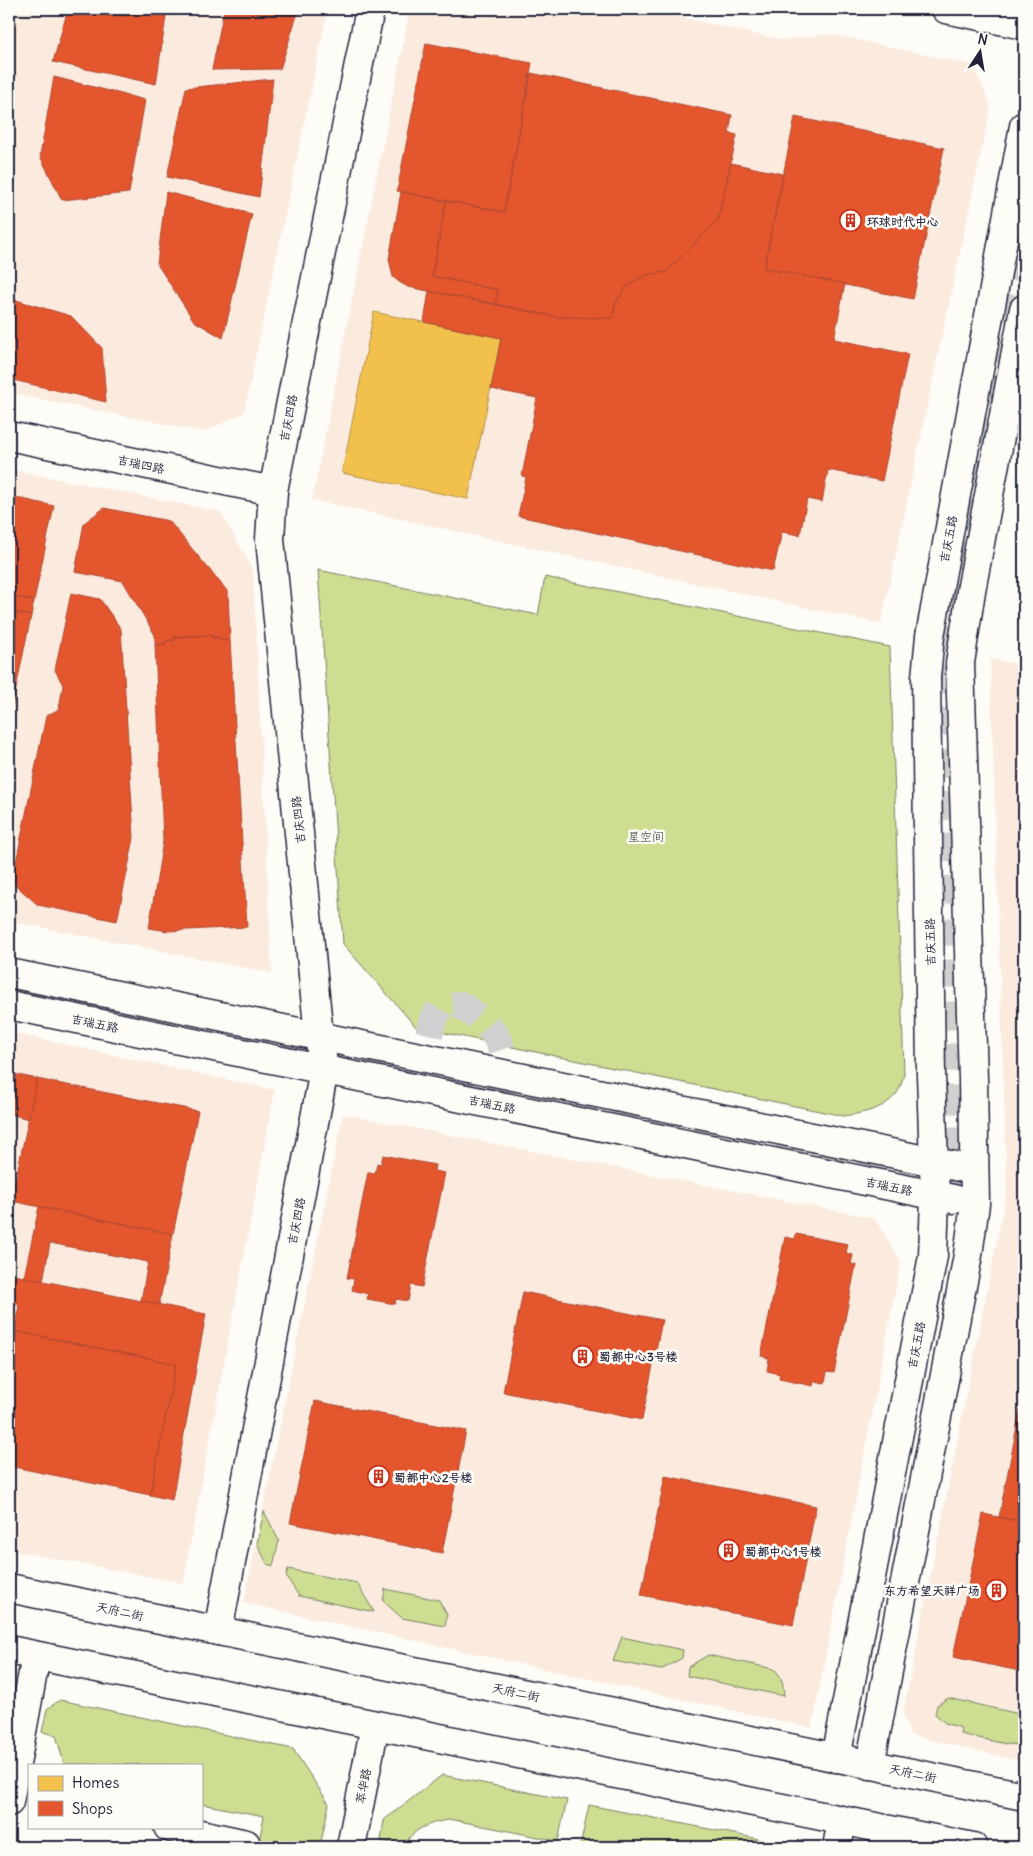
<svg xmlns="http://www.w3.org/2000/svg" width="1033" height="1856" font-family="Delius,'LXGW WenKai TC',sans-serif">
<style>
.built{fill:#fbebdf}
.green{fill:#cddd91;stroke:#788066}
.homes{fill:#f2c14e;stroke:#b49148}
.shops{fill:#e4572e;stroke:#aa4732}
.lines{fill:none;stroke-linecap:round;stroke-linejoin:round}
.minor-tunnel{stroke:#d1d0d1;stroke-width:28;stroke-dasharray:28 14;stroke-linecap:butt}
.minor-casing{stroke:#22223b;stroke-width:31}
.major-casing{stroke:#22223b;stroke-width:31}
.minor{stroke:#fdfcf7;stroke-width:28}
.major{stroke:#fdfcf7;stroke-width:28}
.labels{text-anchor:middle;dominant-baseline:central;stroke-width:5;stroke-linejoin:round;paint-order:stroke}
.poi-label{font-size:12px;font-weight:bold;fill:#22223b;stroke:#fdfcf7;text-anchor:start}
.street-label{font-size:12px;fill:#22223b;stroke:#fdfcf7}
.park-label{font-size:12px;fill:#555a55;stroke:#fdfcf7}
</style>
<rect width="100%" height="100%" fill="#fdfcf7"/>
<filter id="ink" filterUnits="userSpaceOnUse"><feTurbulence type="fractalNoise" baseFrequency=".02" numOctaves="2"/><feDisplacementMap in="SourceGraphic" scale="10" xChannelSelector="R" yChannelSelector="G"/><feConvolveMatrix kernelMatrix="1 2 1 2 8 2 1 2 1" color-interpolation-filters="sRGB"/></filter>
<g filter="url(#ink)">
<!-- built -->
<g class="built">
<polygon points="9,9 328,9 244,413 204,432 9,393"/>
<polygon points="410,9 644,9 782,40 830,34 973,65 991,106 881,624 312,500"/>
<polygon points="9,469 221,512 253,570 272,973 9,921"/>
<polygon points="990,659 1024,665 1024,1762 910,1735 903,1714 1007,1190"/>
<polygon points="9,1032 275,1090 183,1583 9,1550"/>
<polygon points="343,1114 874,1218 901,1261 812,1728 244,1603"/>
</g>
<!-- green -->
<g class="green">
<path d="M 318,570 L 538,615 L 545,577 L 890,647 L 904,1074 C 902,1080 901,1088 897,1093 C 884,1110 863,1113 843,1116 L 416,1027 L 343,944 Z"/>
<polygon points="264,1511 279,1541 273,1566 267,1564 257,1543"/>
<polygon points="288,1569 357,1583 374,1612 299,1596 286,1576"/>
<polygon points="385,1589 439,1600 447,1615 445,1626 402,1618 383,1601"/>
<polygon points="622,1637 683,1650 682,1658 661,1670 613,1661"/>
<path d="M 708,1655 L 774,1669 C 783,1677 783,1684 784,1696 L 687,1676 L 688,1667 Z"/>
<polygon points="948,1698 1024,1715 1024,1745 1006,1744 960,1734 961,1728 945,1723 935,1714 937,1705"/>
<polygon points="60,1700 293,1749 329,1804 320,1847 258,1847 264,1816 201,1804 201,1765 64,1764 56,1735 42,1732 47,1709"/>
<path d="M 442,1775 L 567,1800 L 558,1841 L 454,1820 C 436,1820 412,1828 405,1845 L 381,1841 L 384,1820 Z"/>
<polygon points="589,1805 759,1839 757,1847 580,1847"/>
</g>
<!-- homes -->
<polygon class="homes" points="374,312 501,338 468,499 342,473"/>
<!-- shops -->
<g class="shops">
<polygon points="68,9 167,10 156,84 53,62"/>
<polygon points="224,9 299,9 280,69 212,70"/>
<polygon points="426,43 532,63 504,212 397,191"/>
<polygon points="531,73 732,115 729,133 737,135 718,220 666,272 646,275 627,286 615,304 613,318 556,317 495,304 498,290 432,276 446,201 504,212"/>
<polygon points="54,77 145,100 129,193 62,200 40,156"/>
<polygon points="273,79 259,197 167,177 186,88"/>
<polygon points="795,117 944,148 913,299 764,268"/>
<polygon points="731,163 783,174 764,268 845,284 834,339 908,354 882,481 828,470 822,502 807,499 800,535 782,532 773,571 518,516 526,477 522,476 537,398 491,389 501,338 424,322 429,291 556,317 613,318 615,304 627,286 646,275 666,272 718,220"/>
<polygon points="166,192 252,214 223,338 194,321 157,264"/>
<polygon points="401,192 446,201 432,276 498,290 495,304 408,287 399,282 393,277 389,259"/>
<polygon points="9,298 71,316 102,348 106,402 9,379"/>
<polygon points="9,496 54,506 34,601 9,596"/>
<polygon points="104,508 169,521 228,592 230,640 221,641 220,638 212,638 212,635 174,637 175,640 166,641 166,644 155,645 155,635 123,581 75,572 84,523"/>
<polygon points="71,593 100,599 121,629 134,838 117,921 38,905 12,882 46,716 59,709 63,685 55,670"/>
<polygon points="9,596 34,601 31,616 9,611"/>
<polygon points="9,611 31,616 9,722"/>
<polygon points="212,635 212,638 220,638 221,641 230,640 247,927 168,931 149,928 163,841 155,645 166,644 166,641 175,640 174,637"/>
<polygon points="9,1073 37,1079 29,1119 9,1114"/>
<polygon points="37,1079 198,1111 173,1234 11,1201"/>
<polygon points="383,1155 435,1165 434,1171 445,1173 422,1287 411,1285 408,1301 396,1299 395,1304 367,1299 368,1294 352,1290 354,1279 347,1278 368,1172 375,1174 377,1163 381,1164"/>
<polygon points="39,1207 173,1234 159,1305 141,1301 148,1262 50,1243 43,1281 24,1277"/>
<polygon points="796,1234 848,1244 846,1253 853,1255 851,1264 856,1265 834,1373 827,1372 825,1383 814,1381 813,1386 779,1379 780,1374 767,1371 769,1358 761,1356 785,1237 795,1239"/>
<polygon points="9,1274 206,1314 172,1500 150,1495 176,1364 14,1331 19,1305 9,1303"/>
<polygon points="523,1292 662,1320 642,1420 503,1392"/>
<polygon points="14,1331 176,1364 150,1495 9,1466 9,1359"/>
<polygon points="1024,1391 1024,1522 999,1517"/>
<polygon points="315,1401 466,1431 442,1553 290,1523"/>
<polygon points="665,1476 816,1506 793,1625 641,1595"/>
<polygon points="983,1514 1024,1522 1024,1672 953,1657"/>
</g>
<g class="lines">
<!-- minor-tunnel -->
<g class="minor-tunnel">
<polyline points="240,1039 953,1184 943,673 948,622 1024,220"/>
<path d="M 418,1075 L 432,1023 L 440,1008 L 461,1005 C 483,1021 495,1027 503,1054"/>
</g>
<defs>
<g id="minor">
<polyline points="946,9 1024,25"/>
<polyline points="9,436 273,491"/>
<polyline points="9,973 974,1170"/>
<polyline points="9,1005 953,1199"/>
<polyline points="218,1631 324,1070 319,1036 270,539 273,491 370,9"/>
<polyline points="836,1758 933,1256 935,1196 931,1074 926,677 930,636 1024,126"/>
<polyline points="870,1765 968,1255 975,1204 973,1079 960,663 971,591 1024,309"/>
<polyline points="9,1802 36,1656"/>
<polyline points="168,1827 246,1844"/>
<polyline points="351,1847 375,1725"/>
<polyline points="837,1847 842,1821"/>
</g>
<g id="major">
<polyline points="9,1588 1024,1796"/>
<polyline points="9,1650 973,1847"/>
</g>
</defs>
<!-- minor casing -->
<use href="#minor" class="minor-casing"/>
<!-- major casing -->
<use href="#major" class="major-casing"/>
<!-- minor -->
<use href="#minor" class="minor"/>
<!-- major -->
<use href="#major" class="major"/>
</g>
</g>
<!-- icons -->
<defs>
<symbol id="building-ring" viewBox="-11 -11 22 22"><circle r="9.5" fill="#fdfcf7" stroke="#c8321e" stroke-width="1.5"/><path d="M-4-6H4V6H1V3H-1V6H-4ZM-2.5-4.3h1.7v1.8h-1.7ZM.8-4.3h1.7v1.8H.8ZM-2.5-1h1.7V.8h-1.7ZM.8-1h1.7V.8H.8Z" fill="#c8321e"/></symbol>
</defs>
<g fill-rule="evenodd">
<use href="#building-ring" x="838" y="208" width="25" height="25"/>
<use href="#building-ring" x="570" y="1344" width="25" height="25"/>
<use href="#building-ring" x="366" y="1464" width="25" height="25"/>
<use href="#building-ring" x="716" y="1538" width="25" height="25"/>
<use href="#building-ring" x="984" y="1578" width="25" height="25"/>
</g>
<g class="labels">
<!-- poi labels -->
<g class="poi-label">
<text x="867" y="221">环球时代中心</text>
<text x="599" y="1356">蜀都中心3号楼</text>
<text x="394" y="1477">蜀都中心2号楼</text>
<text x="745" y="1551">蜀都中心1号楼</text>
<text x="980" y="1590" text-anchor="end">东方希望天祥广场</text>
</g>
<!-- street labels -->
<g class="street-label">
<text transform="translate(288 418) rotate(-79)">吉庆四路</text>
<text transform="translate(141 464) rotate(12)">吉瑞四路</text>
<text transform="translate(948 539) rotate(-79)">吉庆五路</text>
<text transform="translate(298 820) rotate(-96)">吉庆四路</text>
<text transform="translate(930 942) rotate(-91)">吉庆五路</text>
<text transform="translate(95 1023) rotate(12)">吉瑞五路</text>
<text transform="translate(492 1104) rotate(12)">吉瑞五路</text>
<text transform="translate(889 1186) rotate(12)">吉瑞五路</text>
<text transform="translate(296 1221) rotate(-79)">吉庆四路</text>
<text transform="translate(916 1345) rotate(-79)">吉庆五路</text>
<text transform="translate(120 1611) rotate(12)">天府二街</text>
<text transform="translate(516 1692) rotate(12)">天府二街</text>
<text transform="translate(913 1773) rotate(12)">天府二街</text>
<text transform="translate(363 1786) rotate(-79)">萃华路</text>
</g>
<!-- park labels -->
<g class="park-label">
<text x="646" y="836">星空间</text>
</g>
</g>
<!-- margin -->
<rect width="1033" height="1856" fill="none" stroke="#fdfcf7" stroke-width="30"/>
<rect x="15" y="15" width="1003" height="1826" fill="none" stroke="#22223b" stroke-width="2" filter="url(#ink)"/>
<!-- legend -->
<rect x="28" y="1764" width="175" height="65" fill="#fdfcf7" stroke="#a5a5ac"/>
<rect x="38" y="1776" width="25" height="15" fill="#f2c14e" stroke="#a5a5ac"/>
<text x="72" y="1788" font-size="15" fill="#22223b">Homes</text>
<rect x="38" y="1801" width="25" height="15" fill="#e4572e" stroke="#a5a5ac"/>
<text x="72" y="1814" font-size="15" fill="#22223b">Shops</text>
<!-- north arrow -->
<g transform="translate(980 52) rotate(12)" stroke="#fdfcf7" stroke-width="4" paint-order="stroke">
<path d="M0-4L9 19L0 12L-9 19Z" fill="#22223b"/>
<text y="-8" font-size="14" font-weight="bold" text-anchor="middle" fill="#22223b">N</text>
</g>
</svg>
